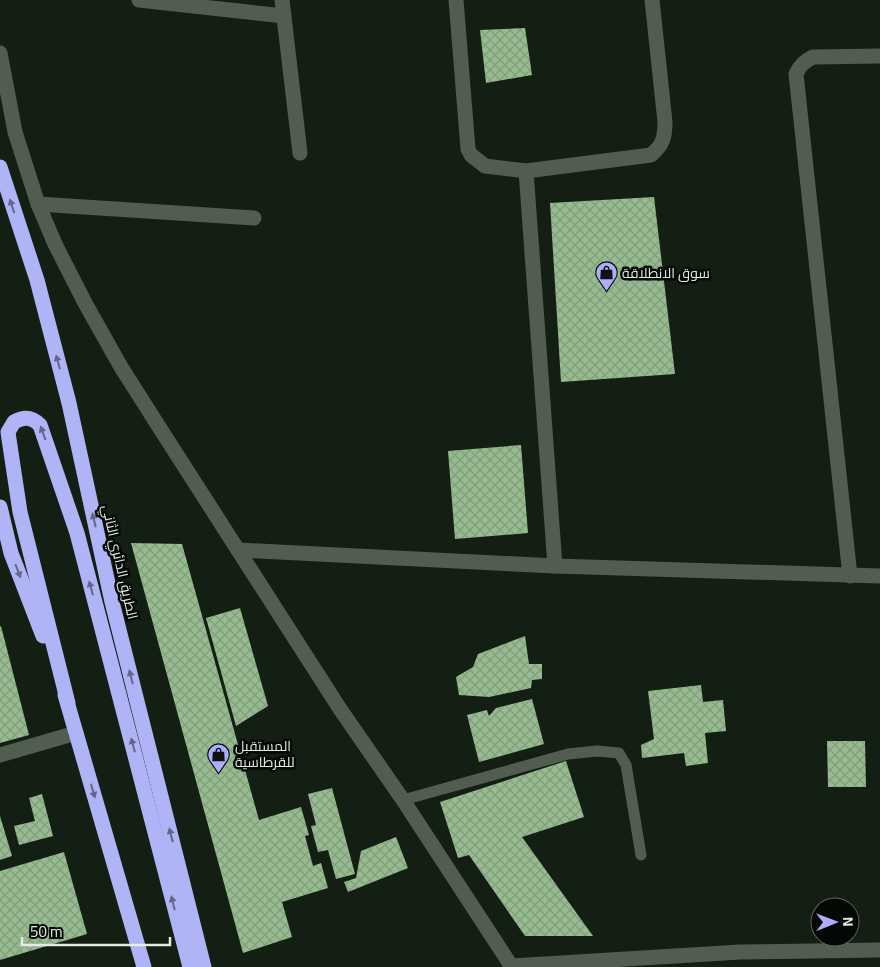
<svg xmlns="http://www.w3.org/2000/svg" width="880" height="967" font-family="Georgia,Cairo,serif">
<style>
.building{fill:url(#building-cross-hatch)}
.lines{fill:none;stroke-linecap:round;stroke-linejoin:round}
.lane{stroke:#515d4f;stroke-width:11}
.street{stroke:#515d4f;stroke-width:15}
.secondary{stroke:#515d4f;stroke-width:15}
.highway{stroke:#afb4f7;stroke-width:15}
.oneway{fill:#62678a}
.labels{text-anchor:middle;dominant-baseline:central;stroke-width:5;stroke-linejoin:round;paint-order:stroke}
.poi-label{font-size:14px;fill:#e4ebe3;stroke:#040804;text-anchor:start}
.street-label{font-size:14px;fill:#e4ebe3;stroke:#040804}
</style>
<defs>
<pattern id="building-cross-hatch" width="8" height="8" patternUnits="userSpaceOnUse" patternTransform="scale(1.25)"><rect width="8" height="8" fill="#96bb90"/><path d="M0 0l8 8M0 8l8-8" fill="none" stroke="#829e7d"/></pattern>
</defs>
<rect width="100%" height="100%" fill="#141f13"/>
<!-- building -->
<g class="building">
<polygon points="525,28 532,75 486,83 480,30"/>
<polygon points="654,197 675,374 561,382 550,203"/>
<polygon points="521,445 528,533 455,539 448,451"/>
<polygon points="131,543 182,544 259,820 301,807 309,835 305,836 313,866 321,863 328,888 282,902 292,937 243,953"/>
<polygon points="240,608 268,706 236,726 206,618"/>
<polygon points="1,626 29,735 0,743 0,627"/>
<polygon points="525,636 529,664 542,664 542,679 532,680 531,688 489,697 459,695 456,677 473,667 478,654"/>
<polygon points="701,685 703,702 723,700 726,731 705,733 708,763 686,766 684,753 642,758 641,745 654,739 648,691"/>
<polygon points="532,699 544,744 479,762 467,715 487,710 489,716 496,708"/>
<polygon points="827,741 865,741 866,787 828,787"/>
<polygon points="566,761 584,817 522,837 593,936 525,936 469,855 458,858 440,802"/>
<polygon points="332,788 355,874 336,879 328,850 318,852 311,826 316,825 308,794"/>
<polygon points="42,794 53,836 19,845 14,826 35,821 29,798"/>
<polygon points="0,816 12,856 0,860"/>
<polygon points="396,837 408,868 348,892 344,882 356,878 361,851"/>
<polygon points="64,852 87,934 0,960 0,871"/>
</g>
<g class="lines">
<!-- lane -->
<polyline class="lane" points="403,800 568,754 597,751 619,753 626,765 641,855"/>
<!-- street -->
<g class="street">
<polyline points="139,0 284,16"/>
<polyline points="282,0 300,153"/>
<path d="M 456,0 L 468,149 L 471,155 L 485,166 L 526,171 L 651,155 C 663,145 665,137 665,122 L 652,0"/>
<polyline points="0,53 15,132 38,204 55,244 85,303 121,367 161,430 340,709 403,800 512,967"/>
<polyline points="526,171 555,566"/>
<polyline points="38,204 254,218"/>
<path d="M 850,576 L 796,74 C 800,65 805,61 813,57 L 880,56"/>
<polyline points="0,755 76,733"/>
<polyline points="512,966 740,952 880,950"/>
</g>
<!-- secondary -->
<polyline class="secondary" points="238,550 555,566 880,576"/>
<!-- highway -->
<g class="highway">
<polyline points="0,167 37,280 69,403 112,602 204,967"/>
<polyline points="0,507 11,553 43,636"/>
<polyline points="65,695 144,967"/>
<path d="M 68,703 L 20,512 L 9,439 L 8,432 L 14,422 C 24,416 32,417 40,425 L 77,533 L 190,967"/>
</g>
</g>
<!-- one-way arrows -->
<defs><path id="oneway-solid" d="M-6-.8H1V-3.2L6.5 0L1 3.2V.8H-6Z" transform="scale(1.25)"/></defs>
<g class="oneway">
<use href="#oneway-solid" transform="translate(12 206) rotate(-108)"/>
<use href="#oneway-solid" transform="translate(58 362) rotate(-105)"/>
<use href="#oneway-solid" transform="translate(43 433) rotate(-110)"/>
<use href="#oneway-solid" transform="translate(94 520) rotate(-103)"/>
<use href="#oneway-solid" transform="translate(18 571) rotate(69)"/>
<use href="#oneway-solid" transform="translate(91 588) rotate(-105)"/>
<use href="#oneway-solid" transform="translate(131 677) rotate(-104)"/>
<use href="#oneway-solid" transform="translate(133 745) rotate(-105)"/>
<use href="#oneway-solid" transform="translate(93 791) rotate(74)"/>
<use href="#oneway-solid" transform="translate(171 835) rotate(-104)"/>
<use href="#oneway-solid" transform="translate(173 903) rotate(-104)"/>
</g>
<!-- icons -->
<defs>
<symbol id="shop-pin" viewBox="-11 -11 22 30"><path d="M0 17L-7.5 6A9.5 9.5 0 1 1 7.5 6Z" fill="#abaffb" stroke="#040804"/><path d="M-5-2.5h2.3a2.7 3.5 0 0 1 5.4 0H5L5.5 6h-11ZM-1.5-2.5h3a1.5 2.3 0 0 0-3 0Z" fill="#111"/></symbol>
</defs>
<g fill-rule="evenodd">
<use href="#shop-pin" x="594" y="260" width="25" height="34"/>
<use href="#shop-pin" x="206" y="742" width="25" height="34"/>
</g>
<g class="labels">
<!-- poi labels -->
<g class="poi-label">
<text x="622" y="273">سوق الانطلاقة</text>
<text x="235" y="746">المستقبل<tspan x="235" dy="16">للقرطاسية</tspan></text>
</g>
<!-- street labels -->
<g class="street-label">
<text transform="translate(120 562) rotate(77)">الطريق الدائري الثاني</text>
</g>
</g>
<!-- north arrow -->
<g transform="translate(835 922) rotate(89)"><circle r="24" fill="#040804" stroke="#5e635d"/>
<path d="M0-4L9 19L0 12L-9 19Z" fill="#abaffb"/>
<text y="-8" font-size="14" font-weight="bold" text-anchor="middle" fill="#e4ebe3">N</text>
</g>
<!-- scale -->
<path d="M22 937v8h148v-8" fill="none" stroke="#e4ebe3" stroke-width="2.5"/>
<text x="30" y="937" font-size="15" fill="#e4ebe3" stroke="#040804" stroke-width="4" paint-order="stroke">50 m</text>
</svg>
